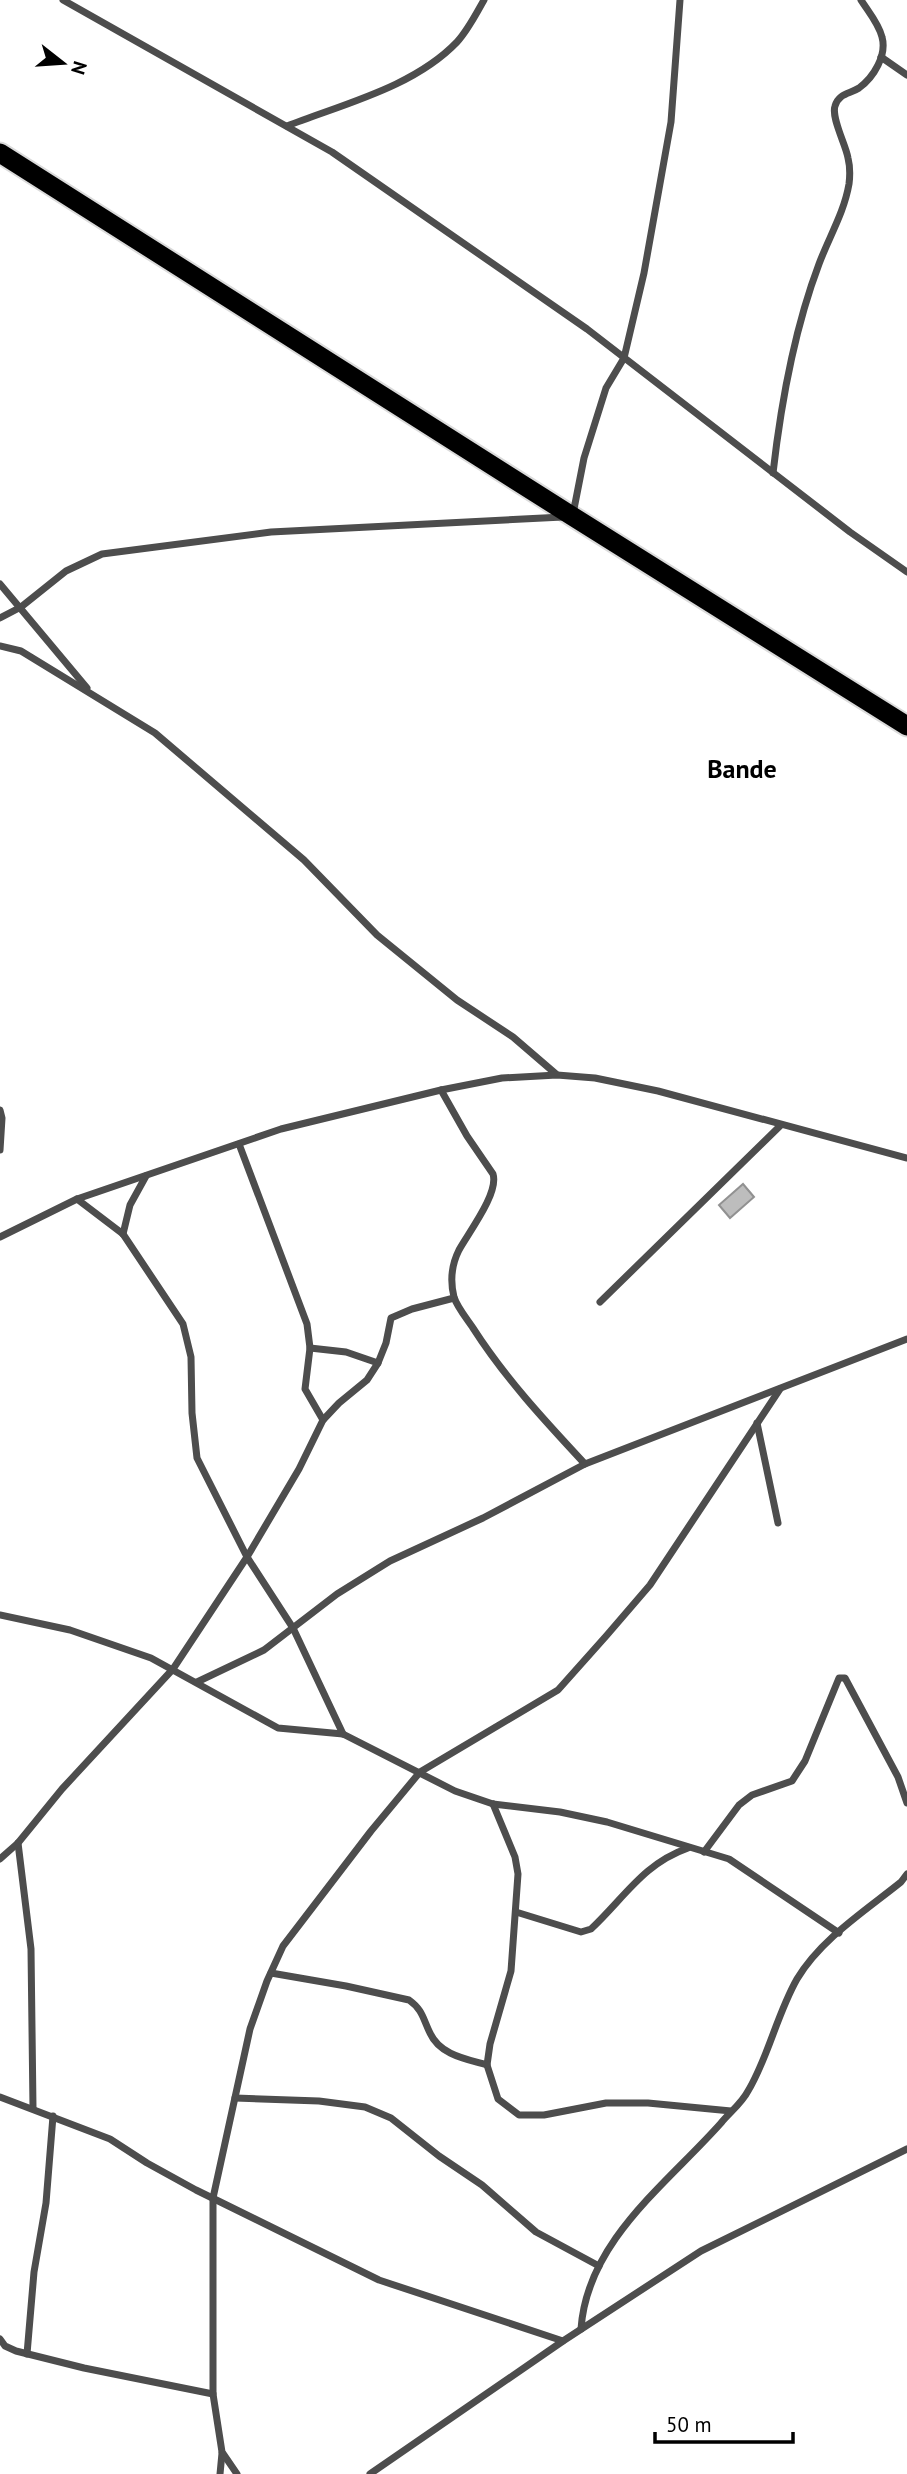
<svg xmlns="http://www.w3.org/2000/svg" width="907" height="2474" font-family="'PT Sans',sans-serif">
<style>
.building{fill:#bdbdbd;stroke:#919191;stroke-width:2}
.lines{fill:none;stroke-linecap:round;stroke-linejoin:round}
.trunk-casing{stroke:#dbdbdb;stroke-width:23}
.minor{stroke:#4d4d4d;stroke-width:7}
.trunk{stroke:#000;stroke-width:19}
.labels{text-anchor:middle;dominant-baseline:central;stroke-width:5;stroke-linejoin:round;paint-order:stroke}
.quarter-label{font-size:26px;font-weight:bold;fill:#000;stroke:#fff}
</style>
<rect width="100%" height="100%" fill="#fff"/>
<!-- building -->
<polygon class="building" points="743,1184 754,1197 730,1218 719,1205"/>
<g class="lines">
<defs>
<polyline id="trunk" points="0,153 572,516 907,726"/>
</defs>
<!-- trunk casing -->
<use href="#trunk" class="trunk-casing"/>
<!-- minor -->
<g class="minor">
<polyline points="63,0 332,152 587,329 850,532 907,572"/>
<polyline points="881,57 907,75"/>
<path d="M 287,126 C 343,104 414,87 457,42 C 468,30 476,14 484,0"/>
<path d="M 773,473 C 781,403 794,330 819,264 C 829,237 844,213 849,184 C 850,176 850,166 848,158 C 846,145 831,118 835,106 C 839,93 850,94 859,88 C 874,77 887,55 882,37 C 879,24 868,11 861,0"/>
<polyline points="573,514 584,458 606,388 624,358 644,273 671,122 680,0"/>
<polyline points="0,584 87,688"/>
<polyline points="0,618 21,607 66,571 102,554 271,532 563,517"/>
<polyline points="0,646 21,651 155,733 304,860 377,935 457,1000 513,1037 556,1074"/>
<path d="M 441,1090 L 467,1136 L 493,1174 C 499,1193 469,1232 459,1250 C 452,1264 450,1281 454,1297 C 457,1307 467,1319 473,1328 C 505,1378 545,1421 585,1464"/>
<polyline points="0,1110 2,1118 0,1150"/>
<polyline points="239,1144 307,1324 310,1348 305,1389 323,1420"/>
<polyline points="77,1199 123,1234 183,1324 191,1357 192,1413 197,1458 247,1557 293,1628 343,1734"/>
<polyline points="123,1234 130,1205 146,1176"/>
<polyline points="0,1237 77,1199 281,1129 441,1090 502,1078 557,1075 595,1078 658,1091 907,1158"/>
<polyline points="600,1302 781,1125"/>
<polyline points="310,1348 346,1352 378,1363"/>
<polyline points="757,1423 778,1523"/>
<polyline points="0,1615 70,1630 151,1658 278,1728 343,1734 455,1791 493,1804 560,1812 607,1822 729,1859 839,1933"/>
<polyline points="197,1682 264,1650 337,1594 390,1561 483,1518 585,1464 907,1339"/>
<polyline points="493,1804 515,1857 518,1874 511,1971 490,2044 487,2065 498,2099 519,2115 544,2115 606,2103 648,2103 731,2111"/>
<polyline points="18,1843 31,1949 33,2108"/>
<polyline points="704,1852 739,1805 752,1795 792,1781 805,1761 839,1678 845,1678 898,1777 907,1803"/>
<polyline points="0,1859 18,1843 62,1789 173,1669 247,1557 299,1469 323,1420 339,1403 367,1380 378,1363 386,1343 391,1318 412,1309 454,1298"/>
<path d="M 516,1912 L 581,1932 L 591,1929 C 625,1897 643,1864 688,1848"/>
<path d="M 271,1973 L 346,1986 L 409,2000 C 423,2010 423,2019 430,2033 C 440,2055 466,2059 487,2065"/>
<polyline points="0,2097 110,2139 147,2163 196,2190 379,2280 563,2341"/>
<polyline points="235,2098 319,2101 365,2107 391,2118 439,2156 482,2185 536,2232 599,2266"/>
<path d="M 581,2329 C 587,2241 667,2184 721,2123 C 729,2113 742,2103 748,2091 C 768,2058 777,2014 797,1979 C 821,1939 865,1911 901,1882 L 907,1874"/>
<polyline points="0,2339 5,2346 16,2351 84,2368 213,2394"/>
<polyline points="27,2354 34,2272 46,2203 53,2116"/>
<polyline points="220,2474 222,2453"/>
<polyline points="237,2474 222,2452 213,2394 213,2198 250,2029 267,1981 283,1946 371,1831 420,1772 558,1690 607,1635 650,1585 780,1389"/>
<polyline points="370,2474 563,2341 701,2251 907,2149"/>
</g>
<!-- trunk -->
<use href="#trunk" class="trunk"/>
</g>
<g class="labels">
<!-- quarter labels -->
<g class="quarter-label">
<text x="742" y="768">Bande</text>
</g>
</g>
<!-- north arrow -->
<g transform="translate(63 63) rotate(107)" stroke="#ffffff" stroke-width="5" paint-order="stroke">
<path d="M0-5L12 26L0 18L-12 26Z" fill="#000000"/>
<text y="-10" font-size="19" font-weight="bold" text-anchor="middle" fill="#000000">N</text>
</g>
<!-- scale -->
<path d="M655 2432v10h138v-10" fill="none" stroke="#000000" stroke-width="3.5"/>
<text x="666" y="2432" font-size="21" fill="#000000" stroke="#ffffff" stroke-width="5" paint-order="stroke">50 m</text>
</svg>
